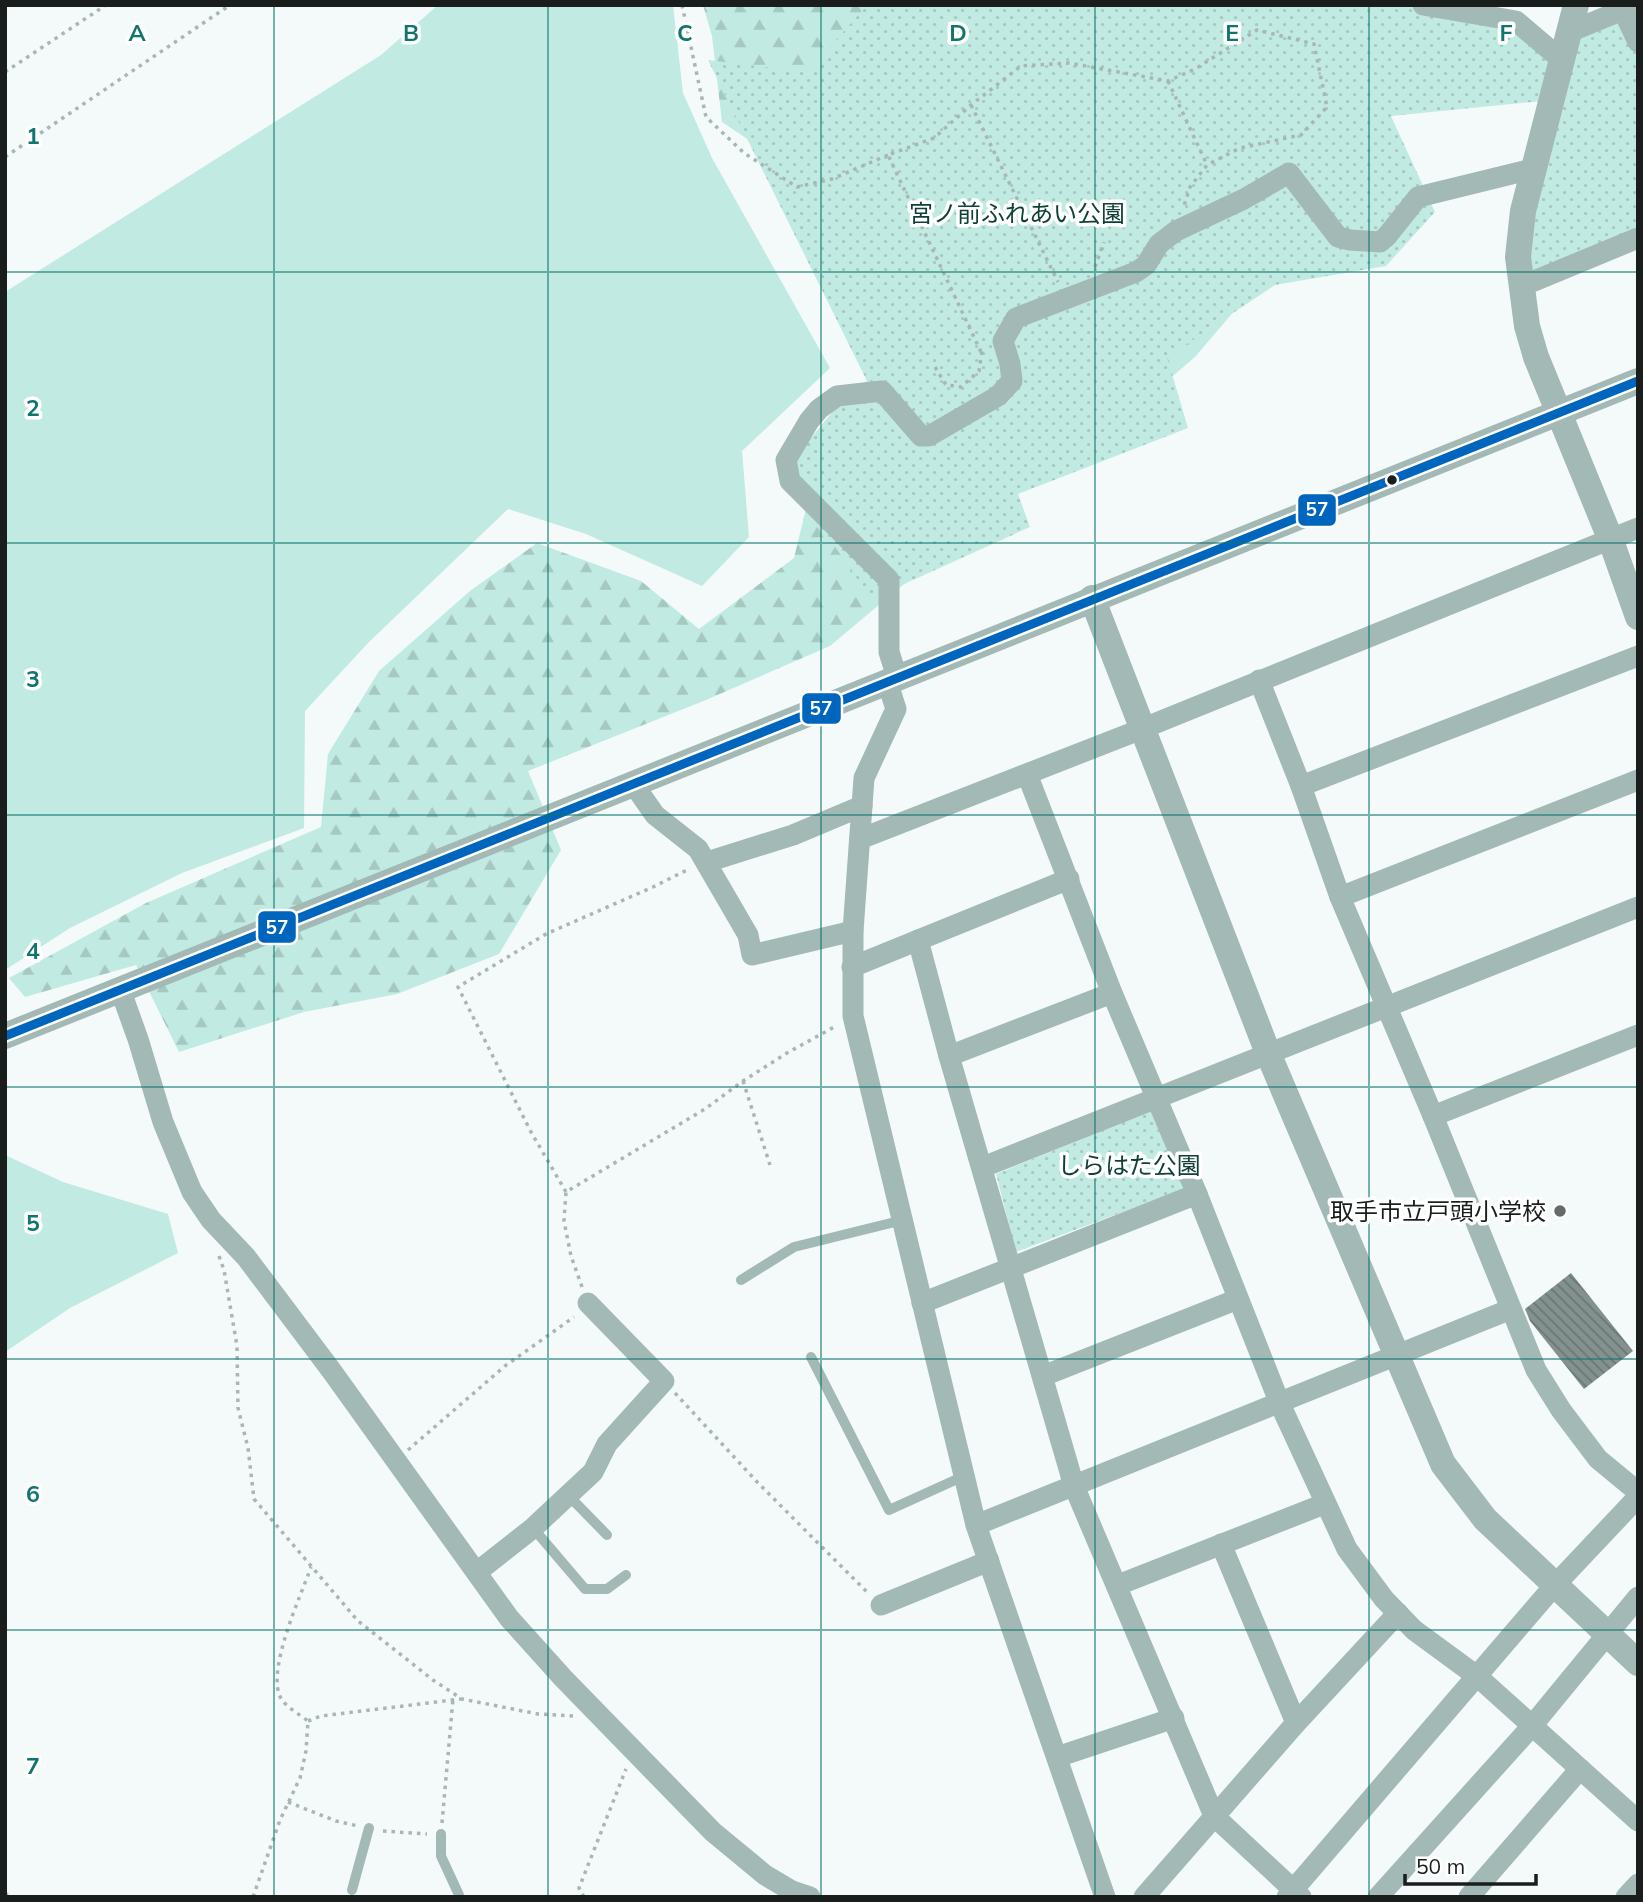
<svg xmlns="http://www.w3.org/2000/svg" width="1643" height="1902" font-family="Mulish,'Noto Sans JP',sans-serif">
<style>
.green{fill:#c1eae2}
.forest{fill:url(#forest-firs)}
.park{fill:url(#park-dots)}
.building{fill:url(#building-back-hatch)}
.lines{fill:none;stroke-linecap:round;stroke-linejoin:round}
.path{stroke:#a8b7b4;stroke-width:3.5;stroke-dasharray:3.5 5;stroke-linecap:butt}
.service{stroke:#a3b9b5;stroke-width:10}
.minor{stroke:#a3b9b5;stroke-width:21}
.tertiary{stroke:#a3b9b5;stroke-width:26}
.bus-1-casing{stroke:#fff;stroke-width:14}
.bus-1{stroke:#0065bd;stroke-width:9}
.grid{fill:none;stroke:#0f766e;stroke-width:2;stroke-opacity:0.55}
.bus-dot{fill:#191e1d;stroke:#fff;stroke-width:2.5}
.poi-dot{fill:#666b6a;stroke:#fff;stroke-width:2.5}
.labels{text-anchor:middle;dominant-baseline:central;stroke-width:7;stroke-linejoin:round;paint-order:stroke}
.park-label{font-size:24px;fill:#0f4038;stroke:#fff}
.poi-label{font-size:24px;fill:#191e1d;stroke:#fff;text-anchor:end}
.grid-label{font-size:23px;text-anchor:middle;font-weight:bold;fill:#0f766e;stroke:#fff;stroke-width:7;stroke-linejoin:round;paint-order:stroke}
.line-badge{stroke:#fff;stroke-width:2.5}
.badge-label{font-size:19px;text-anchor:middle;font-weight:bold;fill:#fff}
</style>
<defs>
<pattern id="forest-firs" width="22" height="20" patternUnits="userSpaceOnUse" patternTransform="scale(1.75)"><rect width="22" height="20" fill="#c1eae2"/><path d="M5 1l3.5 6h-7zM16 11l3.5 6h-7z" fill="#a5c8c1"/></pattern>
<pattern id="park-dots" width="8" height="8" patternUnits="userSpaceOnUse" patternTransform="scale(1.75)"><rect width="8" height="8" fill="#c1eae2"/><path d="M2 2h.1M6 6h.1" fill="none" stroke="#a5c8c1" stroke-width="1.8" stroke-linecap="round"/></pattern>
<pattern id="building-back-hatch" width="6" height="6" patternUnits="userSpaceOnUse" patternTransform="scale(1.75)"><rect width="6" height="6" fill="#83928f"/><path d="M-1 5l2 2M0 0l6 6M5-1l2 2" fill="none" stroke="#6a7774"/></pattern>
</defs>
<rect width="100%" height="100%" fill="#f4faf9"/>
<!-- green -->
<g class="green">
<polygon points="438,5 673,5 683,93 712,158 830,368 742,451 749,537 702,586 586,534 508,509 369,642 305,711 304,828 182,873 70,928 5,970 5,292 381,55"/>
<polygon points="5,1155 63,1182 168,1214 178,1253 70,1308 5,1352"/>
</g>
<!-- forest -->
<g class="forest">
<polygon points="703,5 1243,5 802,176 722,122 712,36"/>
<polygon points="1320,5 1489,5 1503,76 1385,68 1282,255 1195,357 1119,422 971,502 941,553 830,646 706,700 528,771 561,850 499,954 397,994 304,1012 179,1052 136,965 25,997 9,978 146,903 321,827 328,754 379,671 470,591 537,543 641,581 699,629 794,558 818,459"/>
</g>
<!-- park -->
<g class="park">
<polygon points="867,5 1423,5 1516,21 1563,61 1569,32 1623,10 1638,42 1638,238 1522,286 1552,100 1391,116 1435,212 1386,266 1275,285 1167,357 1188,428 1018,494 1030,527 871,599 829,538 793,493 793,460 847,394 867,381 708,60 808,72"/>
<polygon points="1153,1110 1184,1189 1016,1252 996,1174"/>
</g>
<!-- building -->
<polygon class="building" points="1571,1273 1633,1351 1584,1389 1530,1321 1525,1309"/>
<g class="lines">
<!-- path -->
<g class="path">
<polyline points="682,5 706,117 744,153 797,187 832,179 888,155"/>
<polyline points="5,72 106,5"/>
<polyline points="1168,81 1207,165"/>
<polyline points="971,105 1058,282"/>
<polyline points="5,157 230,5"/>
<polyline points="1095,267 1104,242"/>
<polyline points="981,352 888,155 934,138 971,105 1021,66 1069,63 1168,81 1195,69 1257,30 1314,44 1327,107 1301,135 1240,148 1207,165 1190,187 1184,206"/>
<polyline points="935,367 946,385 961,387 979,371 982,351"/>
<polyline points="743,1081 770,1165"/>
<polyline points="566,1192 531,1132 458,987 546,934 653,887 689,869"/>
<polyline points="219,1256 224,1270 237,1346 238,1408 248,1448 254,1499 358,1621 433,1680 462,1699 538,1714 574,1716"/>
<polyline points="582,1287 571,1256 564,1221 566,1192 705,1109 743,1081 787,1053 836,1026"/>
<polyline points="675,1393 759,1484 869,1594"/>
<polyline points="408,1450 505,1366 574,1317"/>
<polyline points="308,1721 321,1716 461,1699"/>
<polyline points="288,1802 336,1821 358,1826"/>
<polyline points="442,1823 453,1699"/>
<polyline points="383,1831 427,1834"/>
<polyline points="5,1893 10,1897"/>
<path d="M 253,1897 L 280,1820 L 300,1778 L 306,1751 L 308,1721 C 300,1715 288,1708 282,1700 C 264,1674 301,1596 311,1567"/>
<polyline points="584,1897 579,1888 626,1769"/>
</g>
<!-- service -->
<g class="service">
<polyline points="741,1280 794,1247 903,1220"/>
<polyline points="811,1357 889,1510 964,1476"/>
<polyline points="568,1495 607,1535"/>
<polyline points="533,1528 585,1589 607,1589 626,1575"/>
<polyline points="441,1834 441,1856 459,1895"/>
<polyline points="352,1890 369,1828"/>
</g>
<!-- minor -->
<g class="minor">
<polyline points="1423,5 1516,21 1563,61"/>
<polyline points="1623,10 1638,42"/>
<polyline points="1569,32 1635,5"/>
<polyline points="1522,286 1638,238"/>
<polyline points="897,677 889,652 889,580 790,481 786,460 809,421 819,409 837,396 882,391 921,436 929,436 998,396 1012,381 1010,364 1003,341 1016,318 1136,272 1146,265 1159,244 1176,231 1244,199 1289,173 1338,237 1350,240 1380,242 1387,236 1418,197 1532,169"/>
<polyline points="1259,680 1301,786 1340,897 1433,1116 1536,1370 1561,1410 1598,1459 1638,1492"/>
<polyline points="887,681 896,709 864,778 853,931 853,1016 976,1525 1105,1897"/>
<polyline points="1027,774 1112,993 1197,1194 1280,1404 1347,1549 1384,1599 1414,1630 1478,1677 1638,1821"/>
<polyline points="634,785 655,815 698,849 748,935 752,955 853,931"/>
<polyline points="1301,786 1638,656"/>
<polyline points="860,839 1129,734 1638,528"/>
<polyline points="707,862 793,835 862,806"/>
<polyline points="1340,897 1638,780"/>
<polyline points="918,940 949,1056 1074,1486 1214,1816 1301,1897"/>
<polyline points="852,967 1069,879"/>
<polyline points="120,989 138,1039 163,1122 192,1192 211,1220 246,1257 331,1370 509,1618 563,1678 713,1832 765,1875 792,1891 810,1897"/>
<polyline points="949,1056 1112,993"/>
<polyline points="1433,1116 1638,1035"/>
<polyline points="983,1167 1638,907"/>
<polyline points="922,1303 1197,1194"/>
<polyline points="1043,1376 1238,1299"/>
<polyline points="976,1525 1511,1309"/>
<polyline points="1221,1544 1296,1723"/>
<polyline points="477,1572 533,1528 593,1472 607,1444 664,1381 588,1303"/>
<polyline points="1118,1585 1324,1504"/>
<polyline points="881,1605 989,1561"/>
<polyline points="1057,1757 1174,1718"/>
<polyline points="1144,1897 1296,1723 1398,1613"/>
<polyline points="1287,1897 1554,1586 1638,1497"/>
<polyline points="1378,1897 1531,1727 1638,1597"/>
<polyline points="1469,1897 1580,1769"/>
<polyline points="1626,1897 1638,1884"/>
</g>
<!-- tertiary -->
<g class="tertiary">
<polyline points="1576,5 1523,211 1518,257 1527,326 1536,357 1610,538 1638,617"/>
<polyline points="1092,598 1268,1053 1443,1464 1485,1519 1638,1663"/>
<polyline points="5,1036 1638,381"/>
</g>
<defs>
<polyline id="bus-1" points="5,1036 1638,381"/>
</defs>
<!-- bus-1 casing -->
<use href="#bus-1" class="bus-1-casing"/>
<!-- bus-1 -->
<use href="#bus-1" class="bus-1"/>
</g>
<!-- grid -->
<path class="grid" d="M 274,5 L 274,1897M 548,5 L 548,1897M 821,5 L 821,1897M 1095,5 L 1095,1897M 1369,5 L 1369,1897M 5,272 L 1638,272M 5,543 L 1638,543M 5,815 L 1638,815M 5,1087 L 1638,1087M 5,1359 L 1638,1359M 5,1630 L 1638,1630"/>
<!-- markers -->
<circle class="bus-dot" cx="1392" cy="480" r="6"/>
<circle class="poi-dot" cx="1560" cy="1211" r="7"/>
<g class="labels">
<!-- park labels -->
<g class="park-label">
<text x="1017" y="213">宮ノ前ふれあい公園</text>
<text x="1129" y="1165">しらはた公園</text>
</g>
<!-- poi labels -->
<g class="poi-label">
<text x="1546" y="1211">取手市立戸頭小学校</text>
</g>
</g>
<g class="grid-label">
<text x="137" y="41">A</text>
<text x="411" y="41">B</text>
<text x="685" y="41">C</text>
<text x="958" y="41">D</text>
<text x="1232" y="41">E</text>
<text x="1506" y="41">F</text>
<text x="33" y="144">1</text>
<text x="33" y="416">2</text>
<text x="33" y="687">3</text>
<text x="33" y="959">4</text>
<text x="33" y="1231">5</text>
<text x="33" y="1502">6</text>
<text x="33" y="1774">7</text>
</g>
<g class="line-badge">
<rect x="1297" y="493" width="40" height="34" rx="7" fill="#0065bd"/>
<rect x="801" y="692" width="41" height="33" rx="7" fill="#0065bd"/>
<rect x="257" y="910" width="40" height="34" rx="7" fill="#0065bd"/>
</g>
<g class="badge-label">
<text x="1317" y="516">57</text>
<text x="821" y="715">57</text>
<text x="277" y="934">57</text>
</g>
<!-- border -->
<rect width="1643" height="1902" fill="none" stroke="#191e1d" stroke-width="14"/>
<!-- scale -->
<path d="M1405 1874v10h131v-10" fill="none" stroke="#191e1d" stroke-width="3.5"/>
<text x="1416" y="1874" font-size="21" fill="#191e1d" stroke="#ffffff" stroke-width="5" paint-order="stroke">50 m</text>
</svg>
